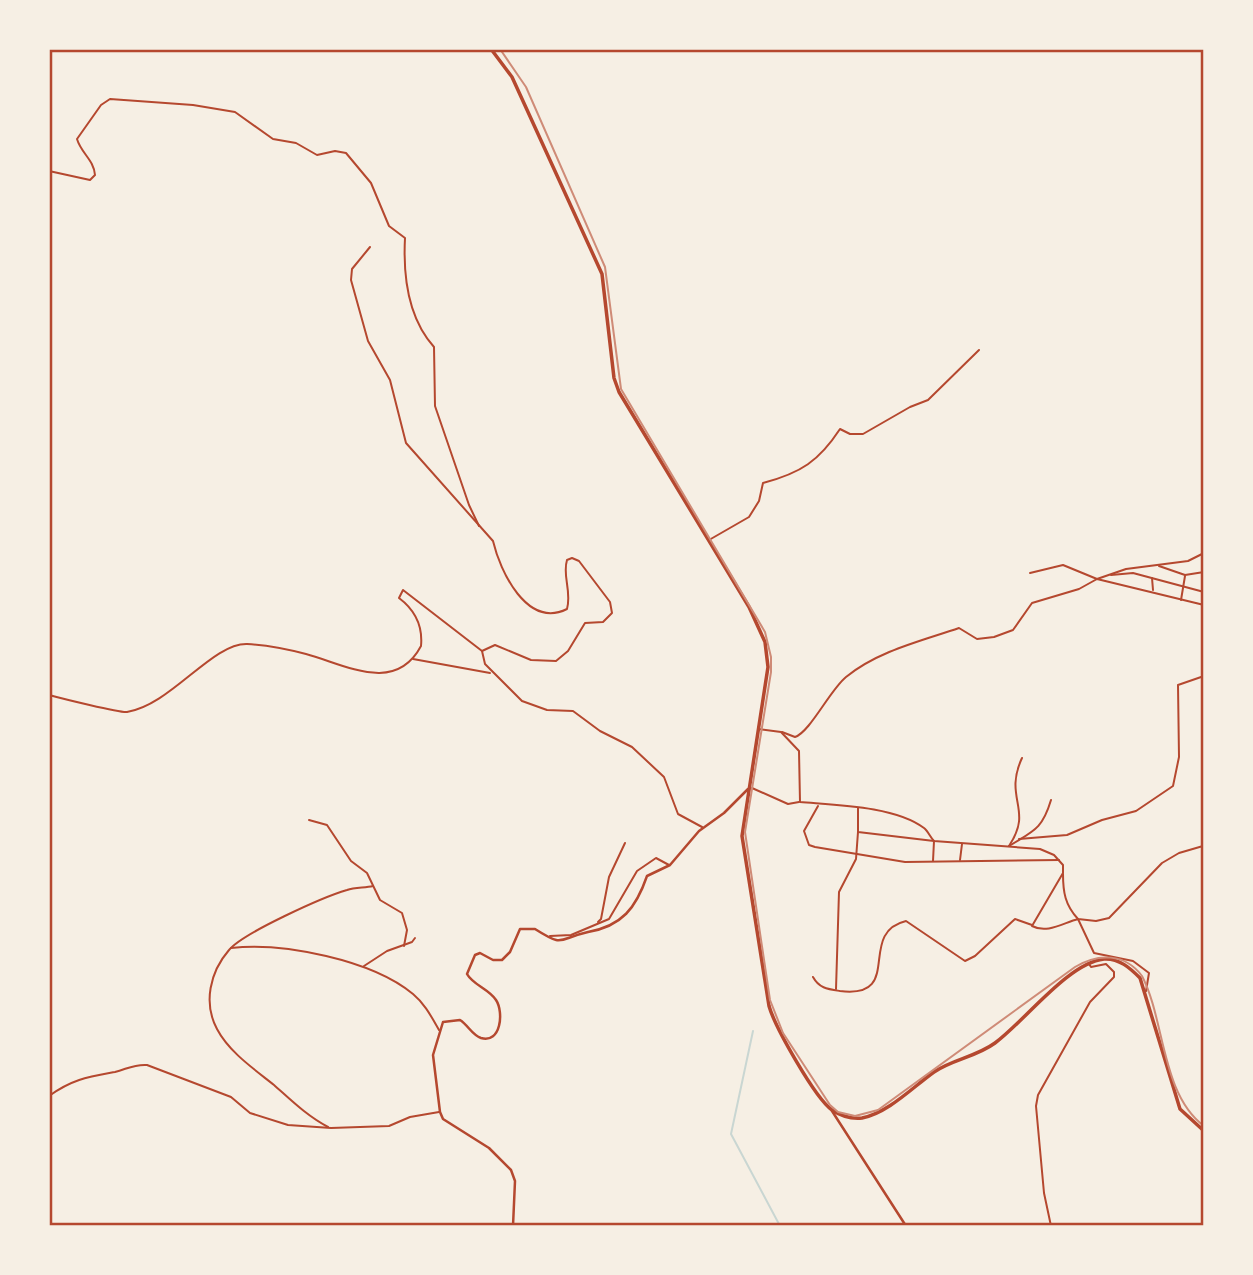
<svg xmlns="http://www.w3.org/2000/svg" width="1253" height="1275" font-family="Montserrat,sans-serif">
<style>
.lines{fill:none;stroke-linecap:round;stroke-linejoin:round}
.stream{stroke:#c9d6d2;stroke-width:2}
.minor{stroke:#b5482f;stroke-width:2}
.tertiary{stroke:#b5482f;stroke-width:2.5}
.primary{stroke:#b5482f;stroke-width:3.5}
.rail{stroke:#cf8b77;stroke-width:2}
.neatline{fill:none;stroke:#b5482f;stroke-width:2.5}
</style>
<rect width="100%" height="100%" fill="#f6efe4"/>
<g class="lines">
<!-- stream -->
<polyline class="stream" points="753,1031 731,1134 780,1226"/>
<!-- minor -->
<g class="minor">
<path d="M 49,171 L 90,180 L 95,175 C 94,160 81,153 77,139 L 101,105 L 110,99 L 193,105 L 235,112 L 273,139 L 296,143 L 317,155 L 335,151 L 346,153 L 371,183 L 389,226 L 405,238 C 403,276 408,318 434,347 L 435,406 L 469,505 L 479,526"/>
<path d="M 370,247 L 352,269 L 351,280 L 368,341 L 390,380 L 406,443 L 493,541 C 500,571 527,629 567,609 C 572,591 562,576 567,560 L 572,558 L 579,561 L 610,602 L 612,613 L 603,622 L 585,623 L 568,651 L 556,661 L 531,660 L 495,645 L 482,651 L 485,664 L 522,701 L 547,710 L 573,711 L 600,731 L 632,747 L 664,777 L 678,814 L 702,827"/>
<path d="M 709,540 L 749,517 L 759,501 L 763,483 C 801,473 819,461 840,429 L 850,434 L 863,434 L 910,407 L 928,400 L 979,350"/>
<polyline points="1159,566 1185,575 1204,572"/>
<polyline points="1030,573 1063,565 1097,579 1126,569 1188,561 1204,553"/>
<polyline points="1111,575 1133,573 1204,592"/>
<polyline points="1152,578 1153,590"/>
<polyline points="1181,600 1185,576"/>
<polyline points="413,659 490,673"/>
<path d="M 49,695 C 60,698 120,713 127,712 C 171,705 212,643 247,644 C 266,645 287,649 306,654 C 344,664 395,695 421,646 C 423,625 415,610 399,598 L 403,590 L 482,651"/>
<path d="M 758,729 L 781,732 L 799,751 L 800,802 C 835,805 895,806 924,828 C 928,831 930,837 934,841 L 1040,849 L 1054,855 L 1063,865 L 1063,873 L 1032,926 C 1047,934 1063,923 1078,919 L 1094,953 L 1133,961 L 1149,973 L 1146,991"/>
<path d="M 782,732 L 795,737 C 810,732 830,690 846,677 C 878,651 921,641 959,628 L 977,639 L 994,637 L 1013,630 L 1032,603 L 1079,589 L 1097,579 L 1204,605"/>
<polyline points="752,788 788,804 799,802"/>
<polyline points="818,806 804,831 809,845 815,847 905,862 1059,860"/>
<polyline points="858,808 858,832 934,841 933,861"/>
<polyline points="309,820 327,825 351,861 367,873 380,900 402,913 407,930 404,946"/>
<polyline points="1019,839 1067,835 1102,820 1136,811 1173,786 1179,757 1178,685 1204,676"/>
<path d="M 1009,846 C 1034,809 1003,799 1022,758"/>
<path d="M 1009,846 C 1033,831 1042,830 1051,800"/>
<polyline points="960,860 962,844"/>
<path d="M 1063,874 C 1063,892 1065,905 1078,919 L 1096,921 L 1109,918 L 1162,863 L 1179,853 L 1203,846"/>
<polyline points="598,922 601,919 609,877 625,843"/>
<polyline points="550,936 571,935 609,919 637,871 656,858 669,865"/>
<path d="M 231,948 C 283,942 372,960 413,994 C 425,1004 431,1016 439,1030"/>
<polyline points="364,966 387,951 412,942 415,938"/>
<path d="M 813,977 C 819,988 827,989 840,991 C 905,999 856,933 906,921 L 965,961 L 975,956 L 1015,919 L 1032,925"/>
<polyline points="836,989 839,892 856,859 858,832"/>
<path d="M 49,1096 C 73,1079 88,1077 115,1072 C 127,1069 134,1064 147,1065 L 231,1097 L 250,1113 L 288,1125 L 331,1128 L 389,1126 L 410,1117 L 439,1112"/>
<path d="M 328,1127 C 307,1116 291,1100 274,1085 C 254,1069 229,1052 217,1029 C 203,1003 210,972 229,950 C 243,933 323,897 347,890 C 355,887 365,888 373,886"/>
<polyline points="1051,1226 1044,1193 1036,1106 1038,1095 1090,1002 1114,977 1114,972 1106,964 1091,967 1089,964"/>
</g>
<!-- tertiary -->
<g class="tertiary">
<polyline points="832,1111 906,1226"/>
<path d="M 513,1226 L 515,1181 L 511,1170 L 489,1148 L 443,1119 L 440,1112 L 433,1055 L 443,1022 L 460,1020 C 468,1025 472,1035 481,1038 C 501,1044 504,1012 496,1000 C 489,989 473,985 467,974 L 475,955 L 480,953 L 493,960 L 502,960 L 510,952 L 520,929 L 535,929 C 565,948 557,939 588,932 C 622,926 636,908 647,876 L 670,865 L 699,831 L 724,813 L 748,789"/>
</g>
<!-- primary -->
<path class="primary" d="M 491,49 L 512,77 L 602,274 L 614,378 L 619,392 L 749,607 L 765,642 L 768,667 L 742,836 L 769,1006 C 775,1027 815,1098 832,1110 C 841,1116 852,1119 862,1118 C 888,1113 913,1087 934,1072 C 953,1059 976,1057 995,1043 C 1025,1021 1068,963 1104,959 C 1119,958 1130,968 1140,978 L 1180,1109 L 1204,1131"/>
<!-- rail -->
<path class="rail" d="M 500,49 L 526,87 L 605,267 L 621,389 L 765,632 L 771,657 L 771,672 L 745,832 L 770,1000 L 783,1033 L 830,1105 L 838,1112 L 855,1116 L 878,1110 L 1075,967 C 1098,953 1125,953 1142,976 C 1165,1020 1161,1094 1204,1126"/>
</g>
<!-- border -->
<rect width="1253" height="1275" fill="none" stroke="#f6efe4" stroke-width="102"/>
<rect x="51" y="51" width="1151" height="1173" class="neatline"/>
</svg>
